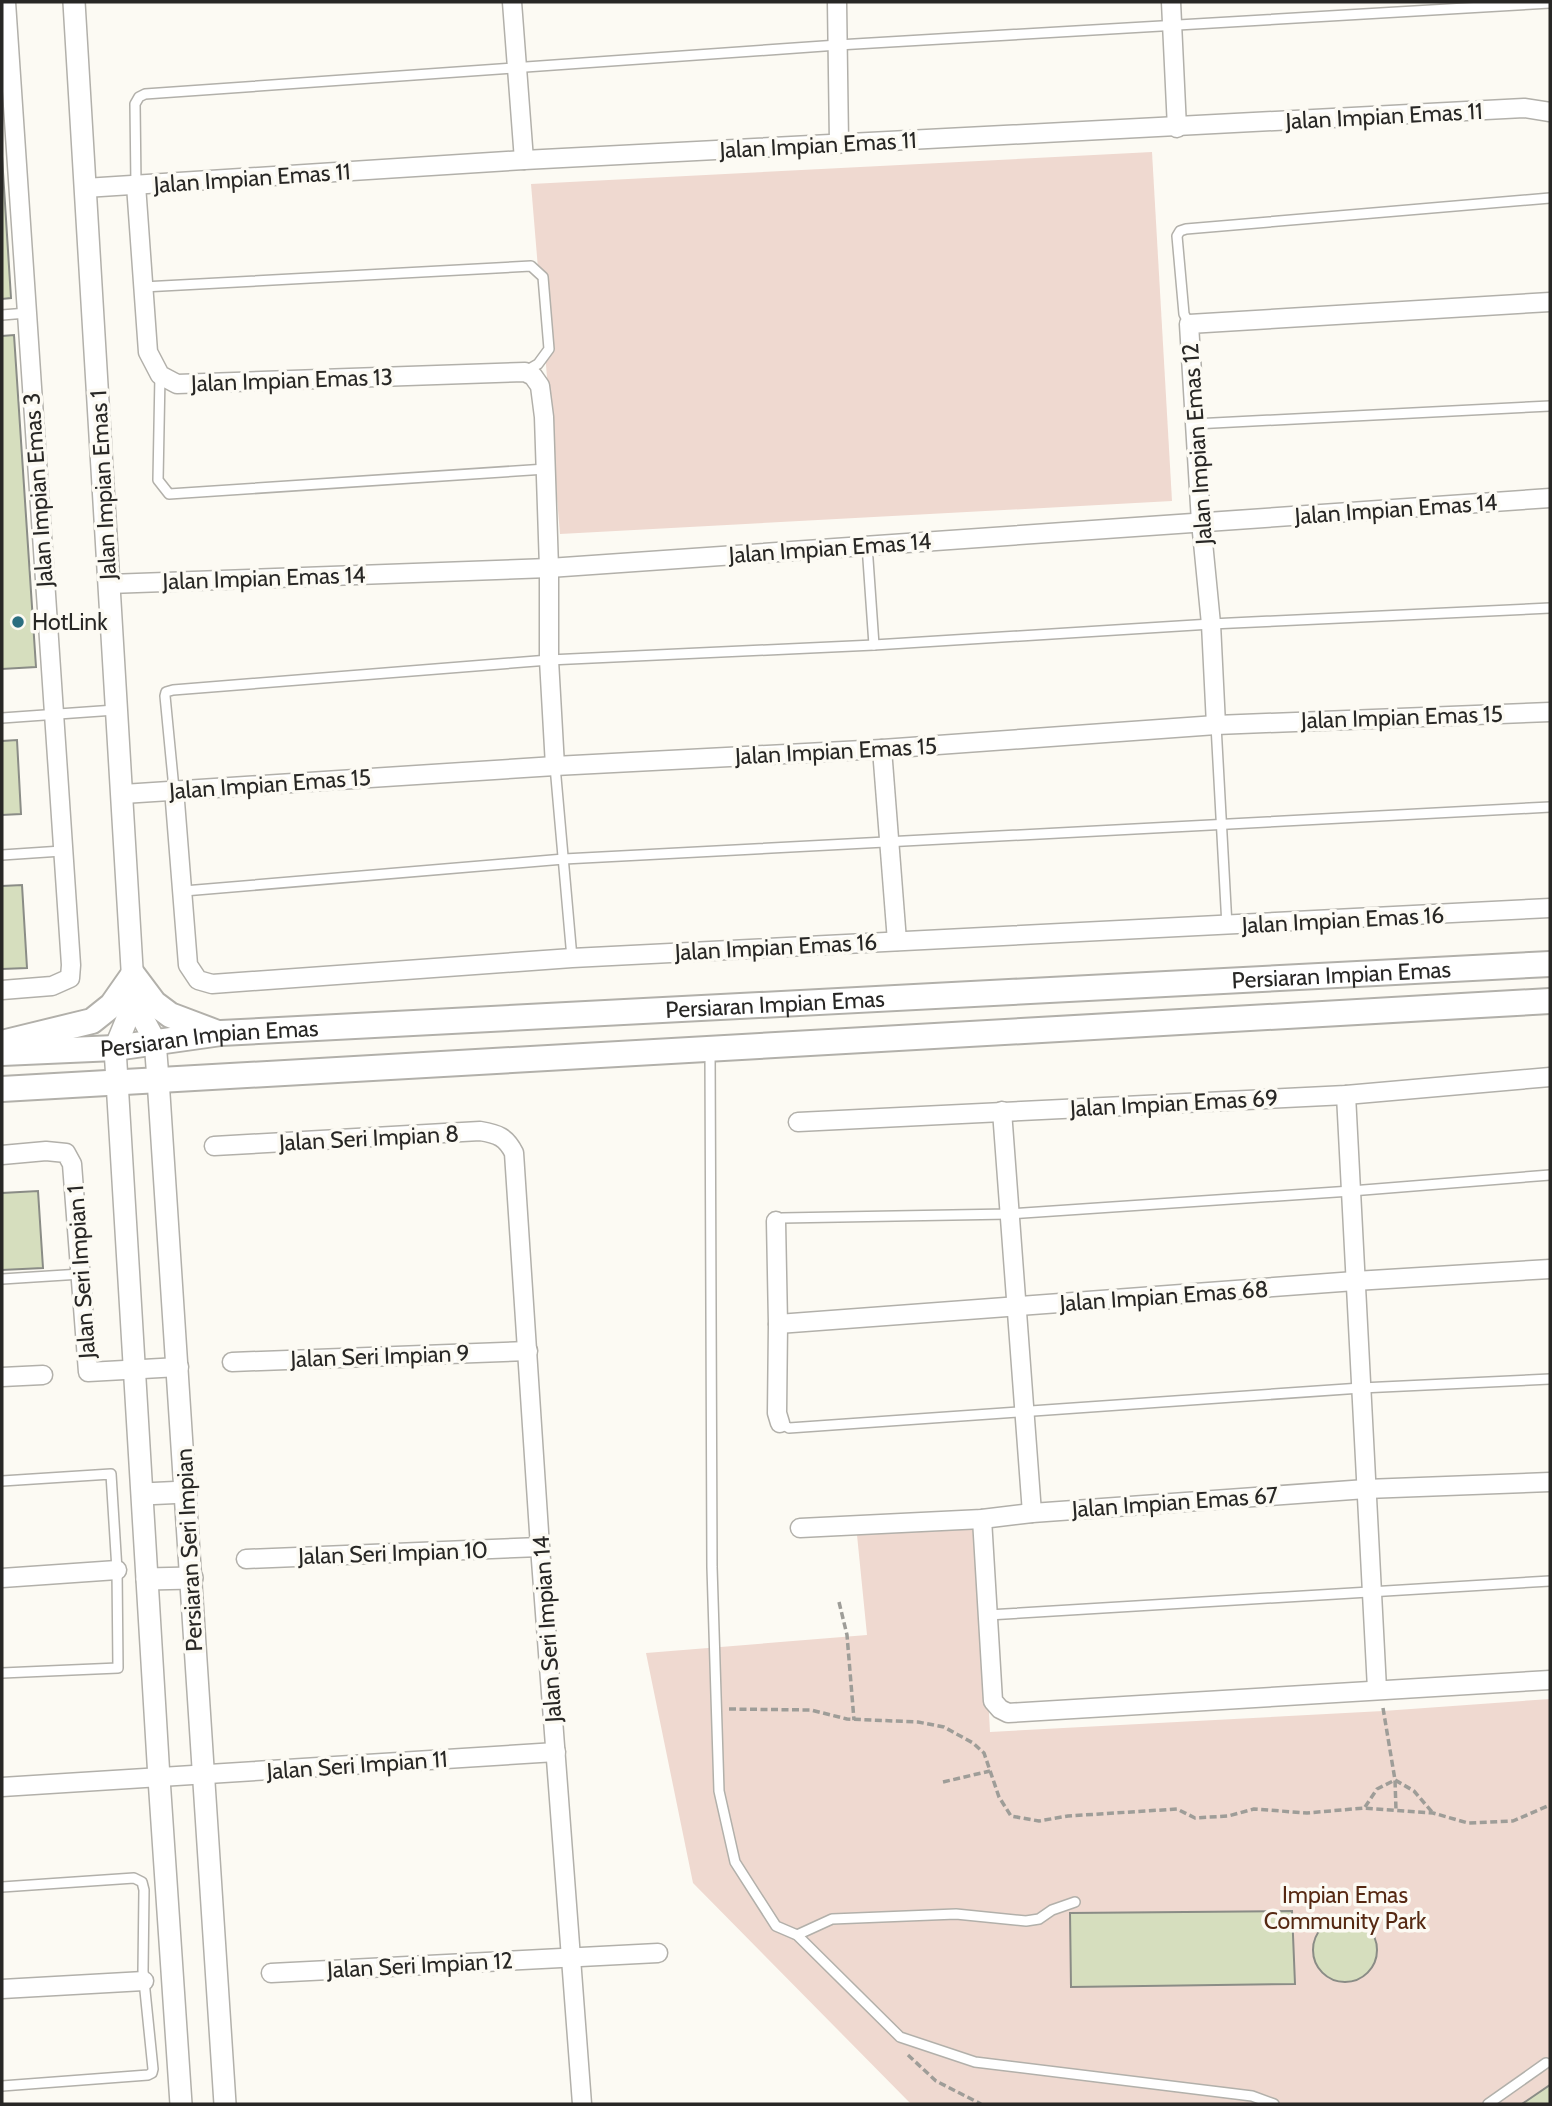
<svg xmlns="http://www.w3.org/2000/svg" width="1552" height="2106" font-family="Cabin,sans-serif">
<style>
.green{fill:#efd9d0}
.building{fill:#d6debe;stroke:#8a8c86;stroke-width:2}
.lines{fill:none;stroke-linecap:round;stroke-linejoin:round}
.service-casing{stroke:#b2b0aa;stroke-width:12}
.minor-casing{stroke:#b2b0aa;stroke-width:21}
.tertiary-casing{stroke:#b2b0aa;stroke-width:24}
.secondary-casing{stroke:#b2b0aa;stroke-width:28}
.path{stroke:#9e9d98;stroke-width:3.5;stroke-dasharray:7 3.5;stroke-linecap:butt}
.service{stroke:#fff;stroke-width:9}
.minor{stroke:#fff;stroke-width:18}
.tertiary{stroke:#fff;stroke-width:21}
.secondary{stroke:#fff;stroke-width:24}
.poi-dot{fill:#2b6e80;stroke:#fcfaf3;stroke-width:2.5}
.labels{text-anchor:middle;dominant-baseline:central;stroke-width:7;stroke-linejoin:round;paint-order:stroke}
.street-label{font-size:23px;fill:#282725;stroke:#fcfaf3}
.poi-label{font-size:23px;fill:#282725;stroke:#fcfaf3;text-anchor:start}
.park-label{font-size:23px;fill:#562913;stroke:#fcfaf3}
</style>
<rect width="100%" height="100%" fill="#fcfaf3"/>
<!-- green -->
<g class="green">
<polygon points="1152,152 1172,501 560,534 531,184"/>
<polygon points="979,1529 990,1732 1383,1711 1550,1699 1550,2104 911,2104 693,1883 646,1653 867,1635 857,1535"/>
</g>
<!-- building -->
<g class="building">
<polygon points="2,156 11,298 2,299"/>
<polygon points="14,335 36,667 2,669 2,336"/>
<polygon points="17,740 21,814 2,815 2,741"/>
<polygon points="22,885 27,968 2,969 2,886"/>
<polygon points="38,1191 43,1268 2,1270 2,1193"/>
<polygon points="1292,1911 1295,1984 1071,1987 1070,1913"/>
<circle cx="1345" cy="1950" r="32"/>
<polygon points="1550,2085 1550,2104 1522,2104"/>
</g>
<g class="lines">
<defs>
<g id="service">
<polyline points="136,185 135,104 139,97 145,94 838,45 1550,3"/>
<polyline points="143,287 531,266 543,277 549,349 538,364 526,371"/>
<polyline points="2,315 27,313"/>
<polyline points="1189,324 1184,314 1177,236 1180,231 1186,229 1550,198"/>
<polyline points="160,375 158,480 169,494 546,469"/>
<polyline points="1194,424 1550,406"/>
<polyline points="867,545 874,645"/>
<polyline points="2,718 115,710"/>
<polyline points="1216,725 1227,926"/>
<polyline points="555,766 572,958"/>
<polyline points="174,789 165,696 166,692 173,690 549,660 874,645 1211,624 1550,608"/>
<polyline points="2,855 62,851"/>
<polyline points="184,891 564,859 1550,807"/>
<polyline points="710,1050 712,1567 719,1791 735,1862 776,1926 797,1935 900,2037 975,2062 1252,2096 1274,2104"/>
<polyline points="776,1221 782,1218 1009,1214 1351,1191 1550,1175"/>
<polyline points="2,1279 81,1274"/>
<polyline points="780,1423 789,1428 1361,1388 1550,1379"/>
<polyline points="2,1481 111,1474 117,1570 118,1668 2,1673"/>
<polyline points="988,1615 1550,1581"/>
<polyline points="2,1887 134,1878 142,1882 144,1890 143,1971 153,2069 152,2073 148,2075 2,2086"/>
<polyline points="797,1935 832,1919 956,1914 1026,1921 1039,1919 1052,1910 1075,1902"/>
<polyline points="1488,2104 1546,2063"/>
</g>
<g id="minor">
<polyline points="512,2 524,160"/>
<polyline points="837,2 839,143"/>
<polyline points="1171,2 1177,128"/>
<polyline points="136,185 148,352 160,375 177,384 525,372 533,376 540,386 544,417 549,568 549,660 555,766"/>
<polyline points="85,188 524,160 1524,108 1550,112"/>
<polyline points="109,584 549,568 1550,498"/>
<polyline points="1216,725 1211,624 1201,522 1189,324 1550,302"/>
<polyline points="882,749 897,941"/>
<polyline points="174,789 188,965 198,980 212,984 572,958 1550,908"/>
<polyline points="123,794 555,766 882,749 1216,725 1550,712"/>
<polyline points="2,990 52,986 70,978 71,965 6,2"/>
<polyline points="1346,1095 1377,1689"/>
<polyline points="1002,1111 1032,1513"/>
<polyline points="798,1122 1346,1095 1550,1077"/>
<path d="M 214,1146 L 480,1131 C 498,1134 506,1137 514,1153 L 540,1547 L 582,2104"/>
<polyline points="2,1155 46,1151 66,1153 72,1164 88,1372 179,1367"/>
<polyline points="776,1221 778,1324 777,1413 780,1423"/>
<polyline points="778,1324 1355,1281 1550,1269"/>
<polyline points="232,1362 528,1351"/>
<polyline points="2,1377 43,1375"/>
<polyline points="982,1519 993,1701 1000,1709 1008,1713 1550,1680"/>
<polyline points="800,1528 982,1519 1032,1513 1366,1489 1550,1482"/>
<polyline points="246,1559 540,1547"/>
<polyline points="2,1578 117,1570"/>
<polyline points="2,1787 556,1752"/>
<polyline points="271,1973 658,1953"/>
<polyline points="2,1989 144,1981"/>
</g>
<g id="tertiary">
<polyline points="74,2 134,1002 115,1048 159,1778 181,2104"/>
<path d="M 134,1002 L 155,1041 L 158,1079 C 183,1421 202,1763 225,2104"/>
<polyline points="143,1494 186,1492"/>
<polyline points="147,1579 192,1578"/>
</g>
<g id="secondary">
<polyline points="6,1042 92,1021 112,1005 133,975 154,1003 170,1015 215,1032"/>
<path id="s1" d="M 2,1053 L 115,1048 L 221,1033 L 1550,964"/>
<polyline points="2,1089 1550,1001"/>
</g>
</defs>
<!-- service casing -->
<use href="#service" class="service-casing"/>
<!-- minor casing -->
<use href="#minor" class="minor-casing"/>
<!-- tertiary casing -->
<use href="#tertiary" class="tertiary-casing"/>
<!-- secondary casing -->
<use href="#secondary" class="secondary-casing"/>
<!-- path -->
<g class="path">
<polyline points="839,1602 847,1635 854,1720"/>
<polyline points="1383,1708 1395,1780 1396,1810"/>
<polyline points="729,1709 811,1710 847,1719 918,1722 944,1727 973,1743 984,1753 999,1797 1011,1816 1039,1821 1068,1816 1177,1809 1195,1818 1228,1816 1254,1809 1307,1813 1364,1808 1433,1813 1468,1823 1513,1821 1550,1805"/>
<polyline points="943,1782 990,1771"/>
<polyline points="1365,1807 1377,1789 1395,1780 1414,1791 1432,1812"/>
<polyline points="908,2055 936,2081 981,2104"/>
</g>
<!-- service -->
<use href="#service" class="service"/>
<!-- minor -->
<use href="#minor" class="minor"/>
<!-- tertiary -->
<use href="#tertiary" class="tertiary"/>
<!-- secondary -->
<use href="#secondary" class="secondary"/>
</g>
<!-- markers -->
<circle class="poi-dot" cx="18" cy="622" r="7"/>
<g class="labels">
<!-- street labels -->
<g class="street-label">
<text transform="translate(1384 116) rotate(-3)">Jalan Impian Emas 11</text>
<text transform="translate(818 145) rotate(-3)">Jalan Impian Emas 11</text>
<text transform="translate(252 178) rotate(-4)">Jalan Impian Emas 11</text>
<text transform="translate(292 380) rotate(-2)">Jalan Impian Emas 13</text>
<text transform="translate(1197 444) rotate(-94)">Jalan Impian Emas 12</text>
<text transform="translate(103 485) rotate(-93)">Jalan Impian Emas 1</text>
<text transform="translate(38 490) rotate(-94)">Jalan Impian Emas 3</text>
<text transform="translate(1396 509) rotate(-4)">Jalan Impian Emas 14</text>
<text transform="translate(830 548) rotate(-4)">Jalan Impian Emas 14</text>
<text transform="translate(264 578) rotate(-2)">Jalan Impian Emas 14</text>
<text transform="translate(1402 717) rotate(-2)">Jalan Impian Emas 15</text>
<text transform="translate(836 751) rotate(-3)">Jalan Impian Emas 15</text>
<text transform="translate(270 784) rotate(-4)">Jalan Impian Emas 15</text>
<text transform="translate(1343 920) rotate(-3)">Jalan Impian Emas 16</text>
<text transform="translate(776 947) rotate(-3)">Jalan Impian Emas 16</text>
<text stroke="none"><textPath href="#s1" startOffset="1342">Persiaran Impian Emas</textPath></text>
<text stroke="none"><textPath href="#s1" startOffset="775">Persiaran Impian Emas</textPath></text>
<text stroke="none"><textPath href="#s1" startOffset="208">Persiaran Impian Emas</textPath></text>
<text transform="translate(1174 1103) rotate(-3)">Jalan Impian Emas 69</text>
<text transform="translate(369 1138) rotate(-3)">Jalan Seri Impian 8</text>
<text transform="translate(81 1272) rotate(-94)">Jalan Seri Impian 1</text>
<text transform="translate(1164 1296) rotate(-4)">Jalan Impian Emas 68</text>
<text transform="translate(380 1356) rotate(-2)">Jalan Seri Impian 9</text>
<text transform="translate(1175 1502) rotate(-4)">Jalan Impian Emas 67</text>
<text transform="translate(189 1550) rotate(-93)">Persiaran Seri Impian</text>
<text transform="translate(393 1553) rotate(-2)">Jalan Seri Impian 10</text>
<text transform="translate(547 1629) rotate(-94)">Jalan Seri Impian 14</text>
<text transform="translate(357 1765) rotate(-4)">Jalan Seri Impian 11</text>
<text transform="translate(420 1965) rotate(-3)">Jalan Seri Impian 12</text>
</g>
<!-- poi labels -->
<g class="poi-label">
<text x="32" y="622">HotLink</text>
</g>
<!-- park labels -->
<g class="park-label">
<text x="1345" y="1895">Impian Emas<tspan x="1345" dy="26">Community Park</tspan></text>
</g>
</g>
<!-- border -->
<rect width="1552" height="2106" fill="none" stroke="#282725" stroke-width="7"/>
</svg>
